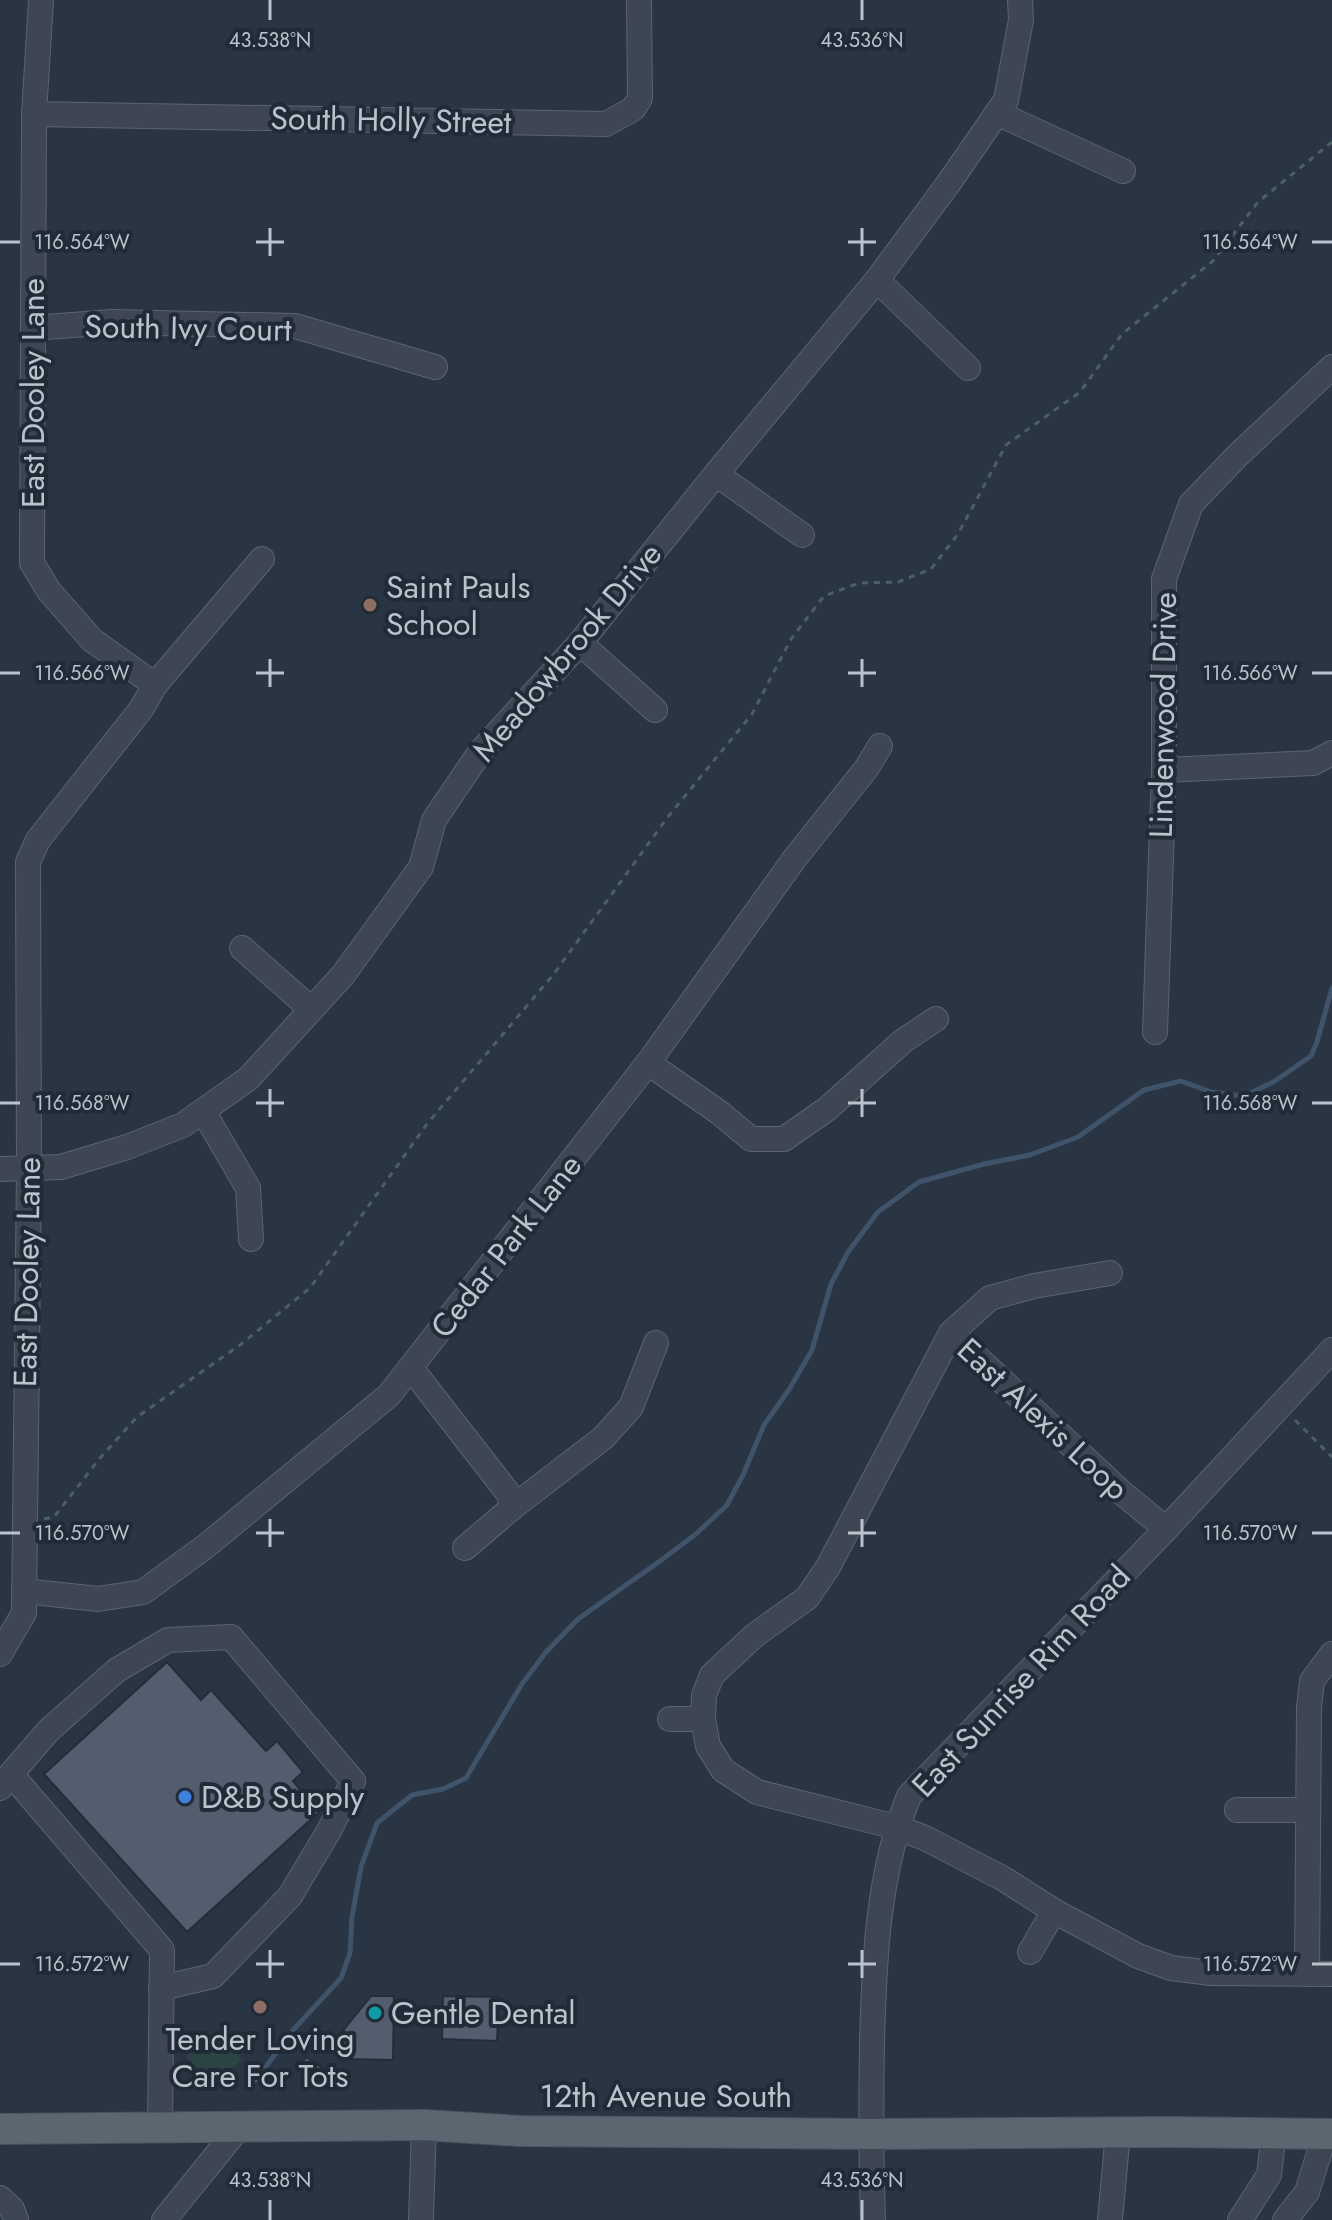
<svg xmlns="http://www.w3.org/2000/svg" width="1332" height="2220" font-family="Jost,sans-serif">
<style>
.green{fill:#2c4344}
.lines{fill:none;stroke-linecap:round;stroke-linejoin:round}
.stream{stroke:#3f536a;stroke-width:5}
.building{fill:#525e6d;stroke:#232d39;stroke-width:2}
.minor-casing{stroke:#5b646f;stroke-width:26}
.major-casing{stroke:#49525e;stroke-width:32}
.path{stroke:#4b6062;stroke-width:3;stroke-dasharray:6 6;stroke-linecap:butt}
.minor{stroke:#3d4652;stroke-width:24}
.major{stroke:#5b6671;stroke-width:30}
.ticks{fill:none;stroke:#bac2cc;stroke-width:3}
.education-dot{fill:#8d6e63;stroke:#212b37;stroke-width:3}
.shop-dot{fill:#3f7fe0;stroke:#212b37;stroke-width:3}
.culture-dot{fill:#0f9aa8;stroke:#212b37;stroke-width:3}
.labels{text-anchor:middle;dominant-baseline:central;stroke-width:8;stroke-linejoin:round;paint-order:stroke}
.street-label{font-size:32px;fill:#bac2cc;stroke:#212b37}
.poi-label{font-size:32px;fill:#bac2cc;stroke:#212b37;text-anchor:start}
.ticks-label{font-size:20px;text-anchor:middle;fill:#bac2cc;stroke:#212b37;stroke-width:8;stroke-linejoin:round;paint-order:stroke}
</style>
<rect width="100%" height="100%" fill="#293542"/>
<!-- green -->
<polygon class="green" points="214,2032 242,2059 229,2072 205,2076 187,2058 188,2036"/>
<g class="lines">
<!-- stream -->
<polyline class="stream" points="256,2080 294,2029 341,1978 350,1953 352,1917 361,1867 377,1823 412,1795 443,1789 466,1778 522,1684 546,1652 578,1619 660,1561 696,1534 727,1505 743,1475 764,1425 790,1388 812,1350 831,1284 848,1252 878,1212 919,1182 984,1164 1030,1155 1078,1137 1144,1090 1181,1081 1211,1092 1244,1096 1275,1081 1311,1056 1317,1042 1332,988"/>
</g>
<!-- building -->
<g class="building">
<polygon points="167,1662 201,1700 211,1690 266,1751 277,1741 303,1772 293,1781 319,1812 187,1932 44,1774"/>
<polygon points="371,1996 394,1996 393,2060 343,2059 344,2029"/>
<polygon points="443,1996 499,1997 497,2041 442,2039"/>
<polygon points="306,2057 325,2070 316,2082 298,2069"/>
</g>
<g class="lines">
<defs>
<g id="minor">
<polyline points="41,0 34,114 32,563 49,591 92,640 155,685"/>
<polyline points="997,113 1123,171"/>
<polyline points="34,114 606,124 633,109 640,98 639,0"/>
<polyline points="877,280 968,368"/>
<polyline points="33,328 112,322 295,326 435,367"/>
<polyline points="716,474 802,535"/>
<polyline points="580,643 655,710"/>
<polyline points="1164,770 1313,763 1332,753"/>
<polyline points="242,948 311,1009"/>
<polyline points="1155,1032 1164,770 1164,579 1191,504 1238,455 1332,367"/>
<polyline points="648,1063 720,1113 751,1139 784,1139 827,1109 903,1041 936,1019"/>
<polyline points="203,1111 248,1188 251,1239"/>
<polyline points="0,1169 61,1167 127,1147 183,1125 249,1078 343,975 421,867 434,820 480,752 580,643 716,474 877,280 948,184 1006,100 1021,20 1020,0"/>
<polyline points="951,1333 990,1298 1034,1286 1110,1273"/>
<polyline points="411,1368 508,1493 513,1507 603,1438 631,1407 656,1343"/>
<polyline points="1166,1529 1121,1492 951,1333 828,1567 807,1598 755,1635 712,1675 704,1695 703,1719 708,1746 723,1770 757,1792 896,1827 925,1838 1004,1879 1054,1911 1138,1956 1171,1968 1211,1973 1332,1974"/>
<polyline points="465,1548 513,1507"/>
<polyline points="24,1591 98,1599 143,1592 206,1546 389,1395 648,1063 795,858 866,769 880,746"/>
<polyline points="0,1654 24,1613 29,1169 28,862 38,840 142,708 155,685 262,559"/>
<polyline points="670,1719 703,1719"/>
<polyline points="11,1774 49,1730 117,1670 168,1640 231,1637 353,1781 330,1829 290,1896 213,1976 161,1988"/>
<polyline points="0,1788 11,1774 162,1950 160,2127"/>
<polyline points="1237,1810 1308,1810"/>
<polyline points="1030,1952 1054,1911"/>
<polyline points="1307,1974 1309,1707 1312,1681 1332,1654"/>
<polyline points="0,2198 12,2209 16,2220"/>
<polyline points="164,2220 240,2126"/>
<polyline points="421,2220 424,2125"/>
<path d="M 873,2220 C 871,2161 871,2102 872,2043 C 874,1960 878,1872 909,1796 L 1166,1529 L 1332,1350"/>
<polyline points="1110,2220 1118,2132"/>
<polyline points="1240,2220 1269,2175 1274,2133"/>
<polyline points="1285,2220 1307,2192 1325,2134"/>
</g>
<polyline id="major" points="0,2129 424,2125 520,2131 870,2134 1170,2132 1332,2134"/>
</defs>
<!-- minor casing -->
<use href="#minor" class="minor-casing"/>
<!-- major casing -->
<use href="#major" class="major-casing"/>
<!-- path -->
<g class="path">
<polyline points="1295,1420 1332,1457"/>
<polyline points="44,1519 54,1517 100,1458 137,1417 240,1345 310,1288 427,1124 553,975 667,818 752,714 791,639 824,596 859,583 898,582 931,569 958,534 1006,445 1080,392 1122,334 1213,261 1258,202 1332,142"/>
</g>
<!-- minor -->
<use href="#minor" class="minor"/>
<!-- major -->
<use href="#major" class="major"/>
</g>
<!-- ticks -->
<path class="ticks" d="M 270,0 L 270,20M 862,0 L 862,20M 270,228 L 270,256M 862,228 L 862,256M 0,242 L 20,242M 256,242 L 284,242M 848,242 L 876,242M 1312,242 L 1332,242M 270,659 L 270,687M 862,659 L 862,687M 0,673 L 20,673M 256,673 L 284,673M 848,673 L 876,673M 1312,673 L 1332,673M 270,1089 L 270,1117M 862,1089 L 862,1117M 0,1103 L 20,1103M 256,1103 L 284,1103M 848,1103 L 876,1103M 1312,1103 L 1332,1103M 270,1519 L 270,1547M 862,1519 L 862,1547M 0,1533 L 20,1533M 256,1533 L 284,1533M 848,1533 L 876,1533M 1312,1533 L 1332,1533M 270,1950 L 270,1978M 862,1950 L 862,1978M 0,1964 L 20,1964M 256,1964 L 284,1964M 848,1964 L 876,1964M 1312,1964 L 1332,1964M 270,2200 L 270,2220M 862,2200 L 862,2220"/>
<!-- markers -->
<g class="education-dot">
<circle cx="370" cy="605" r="8"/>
<circle cx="260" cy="2007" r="8"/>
</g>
<circle class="shop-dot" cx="185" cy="1797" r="8"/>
<circle class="culture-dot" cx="375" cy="2013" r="8"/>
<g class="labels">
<!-- street labels -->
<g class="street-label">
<text transform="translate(391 120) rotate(1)">South Holly Street</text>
<text transform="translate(188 328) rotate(1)">South Ivy Court</text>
<text transform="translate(33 393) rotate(-90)">East Dooley Lane</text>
<text transform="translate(567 652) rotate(-50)">Meadowbrook Drive</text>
<text transform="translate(1163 715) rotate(-89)">Lindenwood Drive</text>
<text transform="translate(506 1246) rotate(-52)">Cedar Park Lane</text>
<text transform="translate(27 1272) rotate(-89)">East Dooley Lane</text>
<text transform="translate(1043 1419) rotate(43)">East Alexis Loop</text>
<text transform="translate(1021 1681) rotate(-47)">East Sunrise Rim Road</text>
<text x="666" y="2096">12th Avenue South</text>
</g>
<!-- poi labels -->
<g class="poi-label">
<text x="386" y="587">Saint Pauls<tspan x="386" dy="37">School</tspan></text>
<text x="201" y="1797">D&amp;B Supply</text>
<text x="391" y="2013">Gentle Dental</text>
<text x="260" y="2039" text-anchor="middle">Tender Loving<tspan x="260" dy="37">Care For Tots</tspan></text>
</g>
</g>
<g class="ticks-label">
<text x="270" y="47">43.538°N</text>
<text x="862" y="47">43.536°N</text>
<text x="1250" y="249">116.564°W</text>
<text x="82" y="249">116.564°W</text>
<text x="1250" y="680">116.566°W</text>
<text x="82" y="680">116.566°W</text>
<text x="1250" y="1110">116.568°W</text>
<text x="82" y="1110">116.568°W</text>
<text x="1250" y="1540">116.570°W</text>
<text x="82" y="1540">116.570°W</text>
<text x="1250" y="1971">116.572°W</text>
<text x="82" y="1971">116.572°W</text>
<text x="270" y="2187">43.538°N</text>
<text x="862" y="2187">43.536°N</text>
</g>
</svg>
